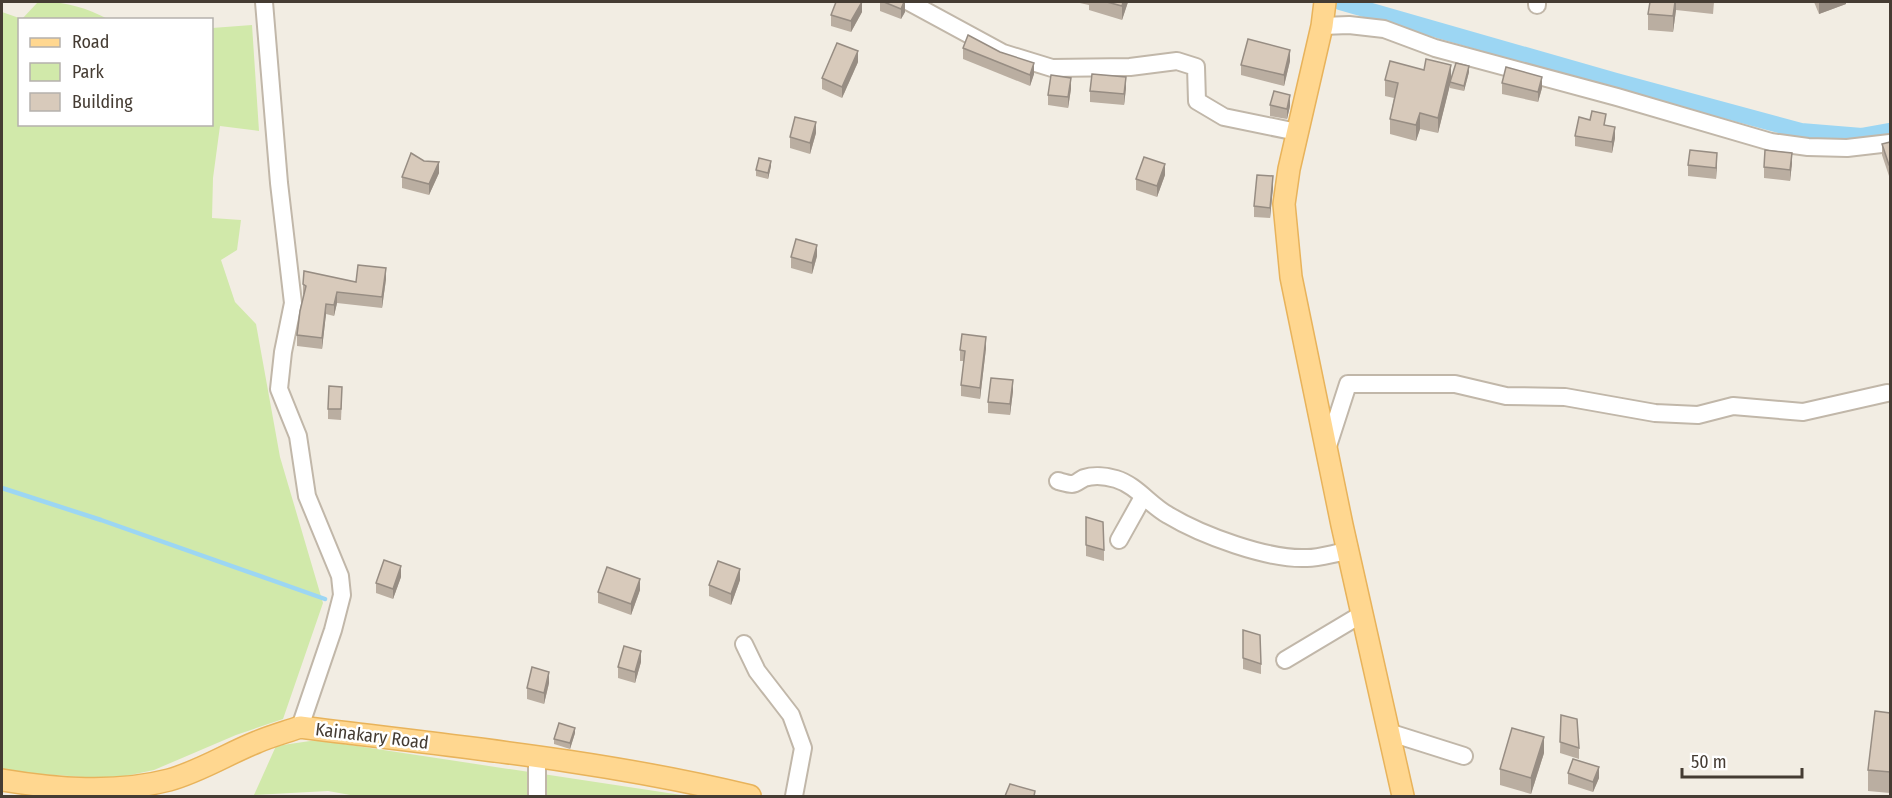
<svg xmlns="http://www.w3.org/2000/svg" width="1892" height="798" font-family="'Fira Sans Condensed',sans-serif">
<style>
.green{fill:#d1e9aa}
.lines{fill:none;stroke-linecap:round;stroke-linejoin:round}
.stream{stroke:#9cd6f3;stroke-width:4.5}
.canal{stroke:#9cd6f3;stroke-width:16}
.minor-casing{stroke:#c1b7a9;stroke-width:20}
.major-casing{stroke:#e8b35b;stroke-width:24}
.minor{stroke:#fff;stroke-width:16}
.major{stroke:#ffd790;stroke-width:21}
.wall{fill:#baaea1}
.shaded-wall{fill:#978d83}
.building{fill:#d8cabb;stroke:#978d83;stroke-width:1.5}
.labels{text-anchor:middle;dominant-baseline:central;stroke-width:5;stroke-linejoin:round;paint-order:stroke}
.street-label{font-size:18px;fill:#453c33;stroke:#fff}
</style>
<rect width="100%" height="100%" fill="#f2ede3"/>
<!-- green -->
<g class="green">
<path d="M 38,2 C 64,1 85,7 108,19 L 22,19 Z"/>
<polygon points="2,12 22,19 20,20 20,124 212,124 212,28 252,25 259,131 220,126 213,178 212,218 241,220 237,250 221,260 235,302 256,324 280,457 323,603 283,719 236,735 154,770 112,779 25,773 2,769"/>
<polygon points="317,740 688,796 356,796 328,791 254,795 276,746"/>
</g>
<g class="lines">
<!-- stream -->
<polyline class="stream" points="2,488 101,520 325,599"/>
<!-- canal -->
<polyline class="canal" points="1340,2 1616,81 1801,131 1862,136 1890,131"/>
<defs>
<g id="minor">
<polyline points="264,2 279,183 293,303 283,352 279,389 298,436 307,496 340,576 342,595 333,630 300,727"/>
<polyline points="909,2 1003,53 1052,68 1130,67 1177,61 1196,67 1197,101 1224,117 1297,132"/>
<polyline points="1537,5 1537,2"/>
<polyline points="1322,26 1349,25 1384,29 1435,48 1617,97 1771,142 1808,147 1847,148 1890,143"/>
<polyline points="1327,449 1348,384 1455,384 1506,396 1565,397 1655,413 1698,415 1733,406 1803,412 1887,393"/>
<path d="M 1058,481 C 1062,482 1068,484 1072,484 C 1076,484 1080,480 1084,478 C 1093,475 1106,476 1116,479 C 1136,485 1150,505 1168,515 C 1201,535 1268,560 1307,558 C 1320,558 1334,553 1348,551"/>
<polyline points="1119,540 1143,497"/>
<polyline points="744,644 757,671 791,715 803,748 794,796"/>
<polyline points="1285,660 1362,614"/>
<polyline points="1388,732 1464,756"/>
<polyline points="537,758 537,796"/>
</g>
<g id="major">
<polyline points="1325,2 1322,26 1289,169 1284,204 1291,277 1342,525 1403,796"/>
<path d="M 2,780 C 56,789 115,794 169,780 C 201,771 227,754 257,742 C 271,736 286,732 300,727 C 450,746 603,760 750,796"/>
</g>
</defs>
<!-- minor casing -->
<use href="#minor" class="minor-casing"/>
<!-- major casing -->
<use href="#major" class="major-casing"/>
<!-- minor -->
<use href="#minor" class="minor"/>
<!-- major -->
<use href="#major" class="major"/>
</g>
<!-- wall -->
<g class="wall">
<polygon points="880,2 905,2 905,12 901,19 880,11"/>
<polygon points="1075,2 1128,2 1122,20 1089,10 1089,5"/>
<polygon points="1650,2 1714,2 1713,14 1676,10 1673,32 1648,30 1648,14"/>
<polygon points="1814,2 1846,2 1846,4 1819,14"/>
<polygon points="862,12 851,32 831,26 831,15"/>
<polygon points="963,48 1034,74 1030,86 963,59"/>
<polygon points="1290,61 1284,86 1241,75 1241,65"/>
<polygon points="858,62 842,98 822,89 822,78"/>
<polygon points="1424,70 1451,79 1469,72 1464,91 1450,88 1450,84 1438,133 1420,129 1416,141 1390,134 1390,119 1394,98 1385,96 1385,80"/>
<polygon points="1502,83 1542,88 1538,102 1502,94"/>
<polygon points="1126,88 1124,105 1090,102 1090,91"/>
<polygon points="1071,89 1068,108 1048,105 1048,95"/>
<polygon points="1270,105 1290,106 1287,119 1270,116"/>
<polygon points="1606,125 1615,138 1612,153 1575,146 1575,136"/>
<polygon points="816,133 810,154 790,148 790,137"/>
<polygon points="1890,142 1890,176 1889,176 1882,155 1882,144"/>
<polygon points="424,161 439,173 429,195 402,188 402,177"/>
<polygon points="1792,163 1790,181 1764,178 1764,167"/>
<polygon points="1717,164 1716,179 1688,176 1688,165"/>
<polygon points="771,166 768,179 756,176 756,170"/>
<polygon points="1165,175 1157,197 1136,190 1136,179"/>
<polygon points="1273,187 1270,218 1254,217 1254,206"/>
<polygon points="817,256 812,274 791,268 791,257"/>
<polygon points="386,279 382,308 337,303 334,316 326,314 322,349 297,346 297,335 304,295 303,294 303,284 356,282"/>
<polygon points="986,348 980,399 961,396 961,385 964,361 960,361 960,350"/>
<polygon points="1013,391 1010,415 988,413 988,402"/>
<polygon points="342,397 341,420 328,419 328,409"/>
<polygon points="1086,517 1104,550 1104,561 1086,556"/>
<polygon points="401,577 393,599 376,593 376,583"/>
<polygon points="740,580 731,605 709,596 709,585"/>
<polygon points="640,590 631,615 598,603 598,592"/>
<polygon points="1243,630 1261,664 1261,674 1243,669"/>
<polygon points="641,662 635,683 618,678 618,667"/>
<polygon points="549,683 544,704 527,699 527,688"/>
<polygon points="1890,713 1890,793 1868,791 1868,770"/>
<polygon points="1561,715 1579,748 1579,759 1560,753"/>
<polygon points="575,733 570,749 554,744 554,739"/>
<polygon points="1544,753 1531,794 1500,785 1500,769"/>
<polygon points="1568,773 1599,778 1593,792 1568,784"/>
</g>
<!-- shaded-wall -->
<g class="shaded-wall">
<polygon points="862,2 862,12 851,32 851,21"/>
<polygon points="905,2 905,12 901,19 901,9"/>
<polygon points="1123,2 1128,2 1122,20 1122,6"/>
<polygon points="1675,2 1676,2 1676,10 1673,32 1673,16"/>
<polygon points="1823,2 1846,2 1846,4 1819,14 1819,3"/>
<polygon points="1290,50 1290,61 1284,86 1284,75"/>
<polygon points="858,51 858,62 842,98 842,87"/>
<polygon points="1034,63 1034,74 1030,86 1030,75"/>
<polygon points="1451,65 1451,81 1438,133 1438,118"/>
<polygon points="1469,66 1469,72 1464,91 1464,86"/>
<polygon points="1126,77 1126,88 1124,105 1124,94"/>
<polygon points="1542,77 1542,88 1538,102 1538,92"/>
<polygon points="1071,78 1071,89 1068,108 1068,97"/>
<polygon points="1290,95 1290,106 1287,119 1287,109"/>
<polygon points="1420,113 1420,129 1416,141 1416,125"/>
<polygon points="816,122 816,133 810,154 810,143"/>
<polygon points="1615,127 1615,138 1612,153 1612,142"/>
<polygon points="1717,153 1717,164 1716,179 1716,168"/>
<polygon points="1792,153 1792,163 1790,181 1790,170"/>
<polygon points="771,161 771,166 768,179 768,173"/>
<polygon points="439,162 439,173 429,195 429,184"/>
<polygon points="1165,164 1165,175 1157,197 1157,186"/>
<rect x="1889" y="165" width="1" height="11"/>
<polygon points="1273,176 1273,187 1270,218 1270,208"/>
<polygon points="817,245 817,256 812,274 812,263"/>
<polygon points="386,268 386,279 382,308 382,297"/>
<polygon points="337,292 337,303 334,316 334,305"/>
<polygon points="326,304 326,314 322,349 322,338"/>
<polygon points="986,337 986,348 980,399 980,388"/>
<polygon points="1013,380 1013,391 1010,415 1010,404"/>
<polygon points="401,566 401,577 393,599 393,589"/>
<polygon points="740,569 740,580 731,605 731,594"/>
<polygon points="640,579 640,590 631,615 631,604"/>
<polygon points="641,651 641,662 635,683 635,672"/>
<polygon points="549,672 549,683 544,704 544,693"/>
<polygon points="575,728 575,733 570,749 570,743"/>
<polygon points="1544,737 1544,753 1531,794 1531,778"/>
<polygon points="1599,767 1599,778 1593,792 1593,782"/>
</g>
<!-- building -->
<g class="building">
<polygon points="836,2 862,2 851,21 831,15"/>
<polygon points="884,2 904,2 901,9"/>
<polygon points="1107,2 1123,2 1122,6"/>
<polygon points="1650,2 1675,2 1673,16 1648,14"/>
<polygon points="968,35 1000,52 1034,63 1030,75 963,48"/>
<polygon points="1248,39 1290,50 1284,75 1241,65"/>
<polygon points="837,43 858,51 842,87 822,78"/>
<polygon points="1426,59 1451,65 1438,118 1420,113 1416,125 1390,119 1398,83 1385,80 1390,61 1424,70"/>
<polygon points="1456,63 1469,66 1464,86 1450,82"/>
<polygon points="1506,67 1542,77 1538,92 1502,83"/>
<polygon points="1092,74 1126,77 1124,94 1090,91"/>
<polygon points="1051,75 1071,78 1068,97 1048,95"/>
<polygon points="1274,91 1290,95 1287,109 1270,105"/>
<polygon points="1592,111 1606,114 1604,125 1615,127 1612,142 1575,136 1579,117 1590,120"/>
<polygon points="795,117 816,122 810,143 790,137"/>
<polygon points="1890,142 1890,165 1889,165 1882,144"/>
<polygon points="1690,150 1717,153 1716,168 1688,165"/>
<polygon points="1765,150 1792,153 1790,170 1764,167"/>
<polygon points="411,153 424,161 439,162 429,184 402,177"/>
<polygon points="1144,157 1165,164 1157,186 1136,179"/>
<polygon points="759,158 771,161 768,173 756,170"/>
<polygon points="1257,175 1273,176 1270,208 1254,206"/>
<polygon points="796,239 817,245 812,263 791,257"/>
<polygon points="358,265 386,268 382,297 337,292 334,305 326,304 322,338 297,335 300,311 306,286 303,284 304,271 356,282"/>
<polygon points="962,334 986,337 980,388 961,385 965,351 960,350"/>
<polygon points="991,378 1013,380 1010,404 988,402"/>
<polygon points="329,386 342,387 341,409 328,409"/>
<polygon points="1086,517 1103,522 1104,550 1086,545"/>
<polygon points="384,560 401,566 393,589 376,583"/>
<polygon points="718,561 740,569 731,594 709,585"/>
<polygon points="607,567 640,579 631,604 598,592"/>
<polygon points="1243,630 1260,635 1261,664 1243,658"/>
<polygon points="624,646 641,651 635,672 618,667"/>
<polygon points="532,667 549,672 544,693 527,688"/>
<polygon points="1875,711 1890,713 1890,772 1868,770"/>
<polygon points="1561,715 1577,719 1579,748 1560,742"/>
<polygon points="559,723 575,728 570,743 554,739"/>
<polygon points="1512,728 1544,737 1531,778 1500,769"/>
<polygon points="1573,759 1599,767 1593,782 1568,773"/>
<polygon points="1010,784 1035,791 1034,796 1005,796"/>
</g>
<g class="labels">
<!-- street labels -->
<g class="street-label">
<text transform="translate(372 736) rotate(7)">Kainakary Road</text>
</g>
</g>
<!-- border -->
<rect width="1892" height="798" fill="none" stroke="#453c33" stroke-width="6"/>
<!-- legend -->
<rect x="18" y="18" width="195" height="108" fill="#ffffff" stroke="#b5b1ad" stroke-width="1.5"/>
<rect x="30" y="38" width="30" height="9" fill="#ffd790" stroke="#b5b1ad" stroke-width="1.5"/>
<text x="72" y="48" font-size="18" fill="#453c33">Road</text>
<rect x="30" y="63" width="30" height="18" fill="#d1e9aa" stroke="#b5b1ad" stroke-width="1.5"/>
<text x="72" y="78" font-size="18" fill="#453c33">Park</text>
<rect x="30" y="93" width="30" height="18" fill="#d8cabb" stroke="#b5b1ad" stroke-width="1.5"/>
<text x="72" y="108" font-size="18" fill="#453c33">Building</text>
<!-- scale -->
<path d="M1682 768v9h120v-9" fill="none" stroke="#453c33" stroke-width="3"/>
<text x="1691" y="768" font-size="18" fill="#453c33" stroke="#ffffff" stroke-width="4.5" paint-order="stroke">50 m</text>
</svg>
